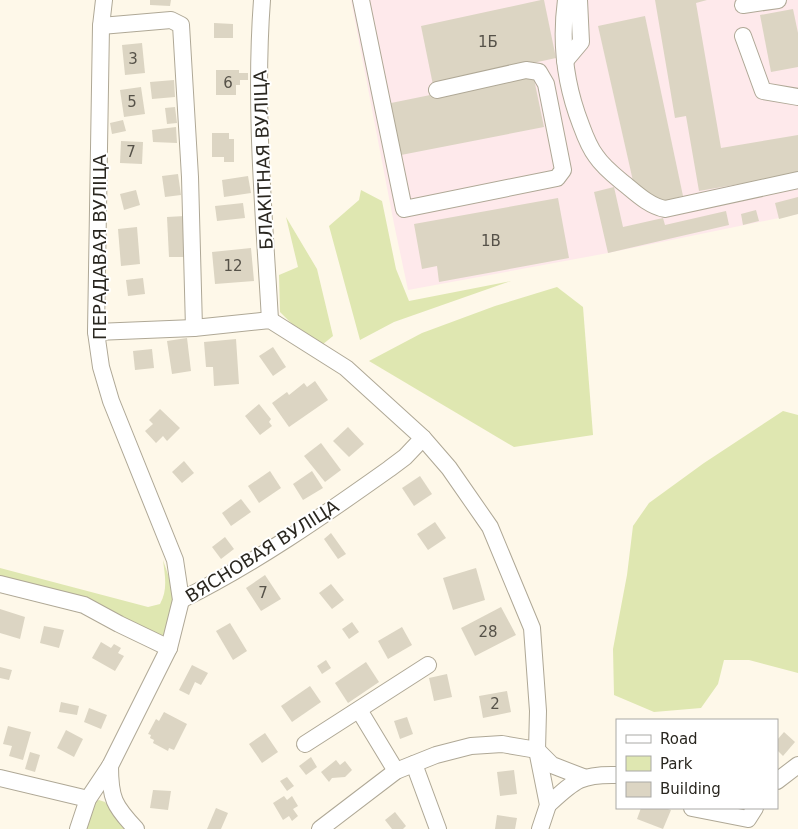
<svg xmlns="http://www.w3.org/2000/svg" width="798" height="829" font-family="'DejaVu Sans',sans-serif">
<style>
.industrial{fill:#fee9eb}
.green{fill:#dfe7b1}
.building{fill:#dcd5c3}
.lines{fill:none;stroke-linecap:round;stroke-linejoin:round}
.minor-casing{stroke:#afa896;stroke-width:18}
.minor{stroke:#fff;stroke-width:16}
.labels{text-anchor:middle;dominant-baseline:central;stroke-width:4;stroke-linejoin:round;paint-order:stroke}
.number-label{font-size:15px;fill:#565249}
.street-label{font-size:18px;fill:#2a2720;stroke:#fff}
</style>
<rect width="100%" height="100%" fill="#fef8e9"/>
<!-- industrial -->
<polygon class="industrial" points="351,0 798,0 798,214 608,253 408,290 394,224"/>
<!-- green -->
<g class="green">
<polygon points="361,190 382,201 396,269 409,301 511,281 394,322 360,340 329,226 359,200"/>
<polygon points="286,217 317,269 333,336 317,349 280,312 279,275 298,267"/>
<polygon points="557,287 583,307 593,435 514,447 369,361 422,333 495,306"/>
<polygon points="783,411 798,415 798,673 749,660 724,660 718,684 701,708 654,712 614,695 613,649 627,575 633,526 649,503 704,463"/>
<path d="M 163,560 L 176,598 L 164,638 L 155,639 L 96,603 L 0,576 L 0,568 L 148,607 L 160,604 C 168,590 165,576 163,560 Z"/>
<polygon points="99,800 105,802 125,829 83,829 94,802"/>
</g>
<!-- building -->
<g class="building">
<polygon points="150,0 171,0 170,6 150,5"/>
<polygon points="541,0 544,0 556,58 433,85 421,26"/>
<polygon points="655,0 707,0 696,3 721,148 798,135 798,174 699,191 686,116 675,118"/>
<polygon points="793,9 798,33 798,67 771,72 760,15"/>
<polygon points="645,16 683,196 661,202 633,181 598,26"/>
<polygon points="214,23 233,24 233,38 214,38"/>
<polygon points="142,43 145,73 125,75 122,45"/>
<polygon points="216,70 239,70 239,73 248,73 248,80 240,80 240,85 236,85 236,95 216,95"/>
<polygon points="533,74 544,127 401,155 391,103"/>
<polygon points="174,80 175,97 152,99 150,82"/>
<polygon points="141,87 145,114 124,117 120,90"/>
<polygon points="175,107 177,123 167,124 165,108"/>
<polygon points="123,120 126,131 112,134 110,123"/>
<polygon points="176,127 177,143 153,142 152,130"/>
<polygon points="212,133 229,133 229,139 234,139 234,162 224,162 224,157 212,157"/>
<polygon points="121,141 143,142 142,164 120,163"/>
<polygon points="178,174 181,195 165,197 162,176"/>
<polygon points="248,176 251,193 224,197 222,180"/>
<polygon points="614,187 623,227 663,218 665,225 726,211 729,225 608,253 594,192"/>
<polygon points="136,190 140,205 124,210 120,194"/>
<polygon points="798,197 798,214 779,219 775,203"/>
<polygon points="558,198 569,258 439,282 437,266 422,269 414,224"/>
<polygon points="243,203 245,218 217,221 215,206"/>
<polygon points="756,210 759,221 743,225 741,214"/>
<polygon points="185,216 187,257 169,257 167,217"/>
<polygon points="137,227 140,264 121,266 118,229"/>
<polygon points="251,248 254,281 215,284 212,252"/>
<polygon points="143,278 145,294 128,296 126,280"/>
<polygon points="187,338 191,371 172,374 167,341"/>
<polygon points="236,339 239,384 214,386 213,367 206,367 204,342"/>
<polygon points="273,347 286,367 273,376 259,356"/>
<polygon points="152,349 154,368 135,370 133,351"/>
<polygon points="315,381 328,400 289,427 272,403 287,392 289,395 304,383 307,387"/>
<polygon points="259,404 271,419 269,422 272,426 260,435 245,416"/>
<polygon points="160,409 180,428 167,441 163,436 156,443 145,431 153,424 149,420"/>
<polygon points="348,427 364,444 349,457 333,441"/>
<polygon points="321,443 341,470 325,482 304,456"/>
<polygon points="184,461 194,473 182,483 172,472"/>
<polygon points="270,471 281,488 259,503 248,486"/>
<polygon points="312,471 323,488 303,500 293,484"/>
<polygon points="420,476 432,494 414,506 402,488"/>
<polygon points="241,499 251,512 231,526 222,513"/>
<polygon points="435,522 446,538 428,550 417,534"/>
<polygon points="331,533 346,554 338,559 324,539"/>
<polygon points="225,537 234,549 221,559 212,547"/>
<polygon points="476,568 485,600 453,610 443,578"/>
<polygon points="265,575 281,599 261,611 246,588"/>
<polygon points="331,584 344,600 332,609 319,593"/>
<polygon points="501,607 516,635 475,656 461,628"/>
<polygon points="0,609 25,617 20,639 0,633"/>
<polygon points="352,622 359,632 349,639 342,629"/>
<polygon points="230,623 247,651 233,660 216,631"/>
<polygon points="44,626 64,630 59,648 40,643"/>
<polygon points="402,627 412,645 388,659 378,641"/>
<polygon points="101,642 111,648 114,644 121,648 118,653 124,656 115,671 92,658"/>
<polygon points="326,660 331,668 322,674 317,666"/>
<polygon points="366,662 379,682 348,703 335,683"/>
<polygon points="192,665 208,673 201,685 195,682 189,695 179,690"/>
<polygon points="0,667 12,670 9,680 0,678"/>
<polygon points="447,674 452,697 434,701 429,678"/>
<polygon points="310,686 321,702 292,722 281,706"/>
<polygon points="507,691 511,712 483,718 479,696"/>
<polygon points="61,702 79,706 77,715 59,712"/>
<polygon points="89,708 107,715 101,729 84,722"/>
<polygon points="164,712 187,724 174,750 169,748 168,751 153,743 154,740 150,738 151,735 148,734 156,719 159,721"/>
<polygon points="407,717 413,734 400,739 394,721"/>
<polygon points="8,726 31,732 23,760 9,756 12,746 3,744"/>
<polygon points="66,730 83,739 74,757 57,748"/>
<polygon points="784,732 795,742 783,756 777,750 777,740"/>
<polygon points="265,733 278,752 262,763 249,744"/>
<polygon points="30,752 40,755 35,772 25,769"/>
<polygon points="311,757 317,767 306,775 299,766"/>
<polygon points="336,760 340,765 345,761 352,770 345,777 332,778 329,782 321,772"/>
<polygon points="514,770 517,794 500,796 497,772"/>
<polygon points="287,777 294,786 287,791 280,781"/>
<polygon points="153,790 171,791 168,810 150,808"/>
<polygon points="284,796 287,800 292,796 298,806 293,809 298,816 292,821 289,816 283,820 273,803"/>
<polygon points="216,808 228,813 221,829 207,829"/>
<polygon points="641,808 665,808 671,810 663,829 637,819"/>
<polygon points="395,812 406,826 403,829 392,829 385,820"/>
<polygon points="497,815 517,818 515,829 495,829"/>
</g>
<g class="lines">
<defs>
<g id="minor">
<path d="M 262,0 C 254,106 264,214 270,320"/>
<polyline points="361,0 404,209 557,178 563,170 546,84 539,72 526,70 437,90"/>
<path d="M 566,0 C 560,44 565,84 581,125 C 585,136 589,147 596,156 C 604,168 615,176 626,185 C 638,195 650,206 665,209 L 798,180"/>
<polyline points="743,5 778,0"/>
<polyline points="101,26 171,20 181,25 190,177 194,328"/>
<polyline points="743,36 763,91 798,97"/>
<polyline points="565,61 581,42 579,0"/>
<polyline points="96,332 194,328 270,320 346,368 423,438 449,468 490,527 532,628 538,711 537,750 548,805 540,829"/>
<polyline points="0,584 84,605 119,624 169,648"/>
<path d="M 181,600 C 254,564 323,516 389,469 L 405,457 L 423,438"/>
<polyline points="359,710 396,771"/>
<polyline points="305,744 428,665"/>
<polyline points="537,750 552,765 583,777"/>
<polyline points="414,764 438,829"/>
<path d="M 110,766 C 110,798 114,806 136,829"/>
<polyline points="0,778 88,799"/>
<polyline points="777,781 798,765"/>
<path d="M 548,805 C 574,781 580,774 617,775"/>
<polyline points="692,808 748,819 755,808"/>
<polyline points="78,829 88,799 110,766 169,648 181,600 175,560 111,401 101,367 96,332 101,26 104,0"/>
<polyline points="320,829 396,771 436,755 471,746 502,744 537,750"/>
</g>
</defs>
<!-- minor casing -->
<use href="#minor" class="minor-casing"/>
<!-- minor -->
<use href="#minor" class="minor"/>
</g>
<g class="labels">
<!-- number labels -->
<g class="number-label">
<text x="488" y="42">1Б</text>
<text x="133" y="59">3</text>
<text x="228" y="83">6</text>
<text x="132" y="102">5</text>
<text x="131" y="152">7</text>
<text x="491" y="241">1В</text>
<text x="233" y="266">12</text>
<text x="263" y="593">7</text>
<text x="488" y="632">28</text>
<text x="495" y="704">2</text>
</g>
<!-- street labels -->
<g class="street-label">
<text transform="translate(263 160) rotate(-92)">БЛАКІТНАЯ ВУЛІЦА</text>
<text transform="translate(99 247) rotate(-90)">ПЕРАДАВАЯ ВУЛІЦА</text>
<text transform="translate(262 551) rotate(-32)">ВЯСНОВАЯ ВУЛІЦА</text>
</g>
</g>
<!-- legend -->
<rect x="616" y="719" width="162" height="90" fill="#ffffff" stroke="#aaa9a6"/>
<rect x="626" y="735" width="25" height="8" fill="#ffffff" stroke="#aaa9a6"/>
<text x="660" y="744" font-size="15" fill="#2a2720">Road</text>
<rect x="626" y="756" width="25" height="15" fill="#dfe7b1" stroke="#aaa9a6"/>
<text x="660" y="769" font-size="15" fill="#2a2720">Park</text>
<rect x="626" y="782" width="25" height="15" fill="#dcd5c3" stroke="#aaa9a6"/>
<text x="660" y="794" font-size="15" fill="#2a2720">Building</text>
</svg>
